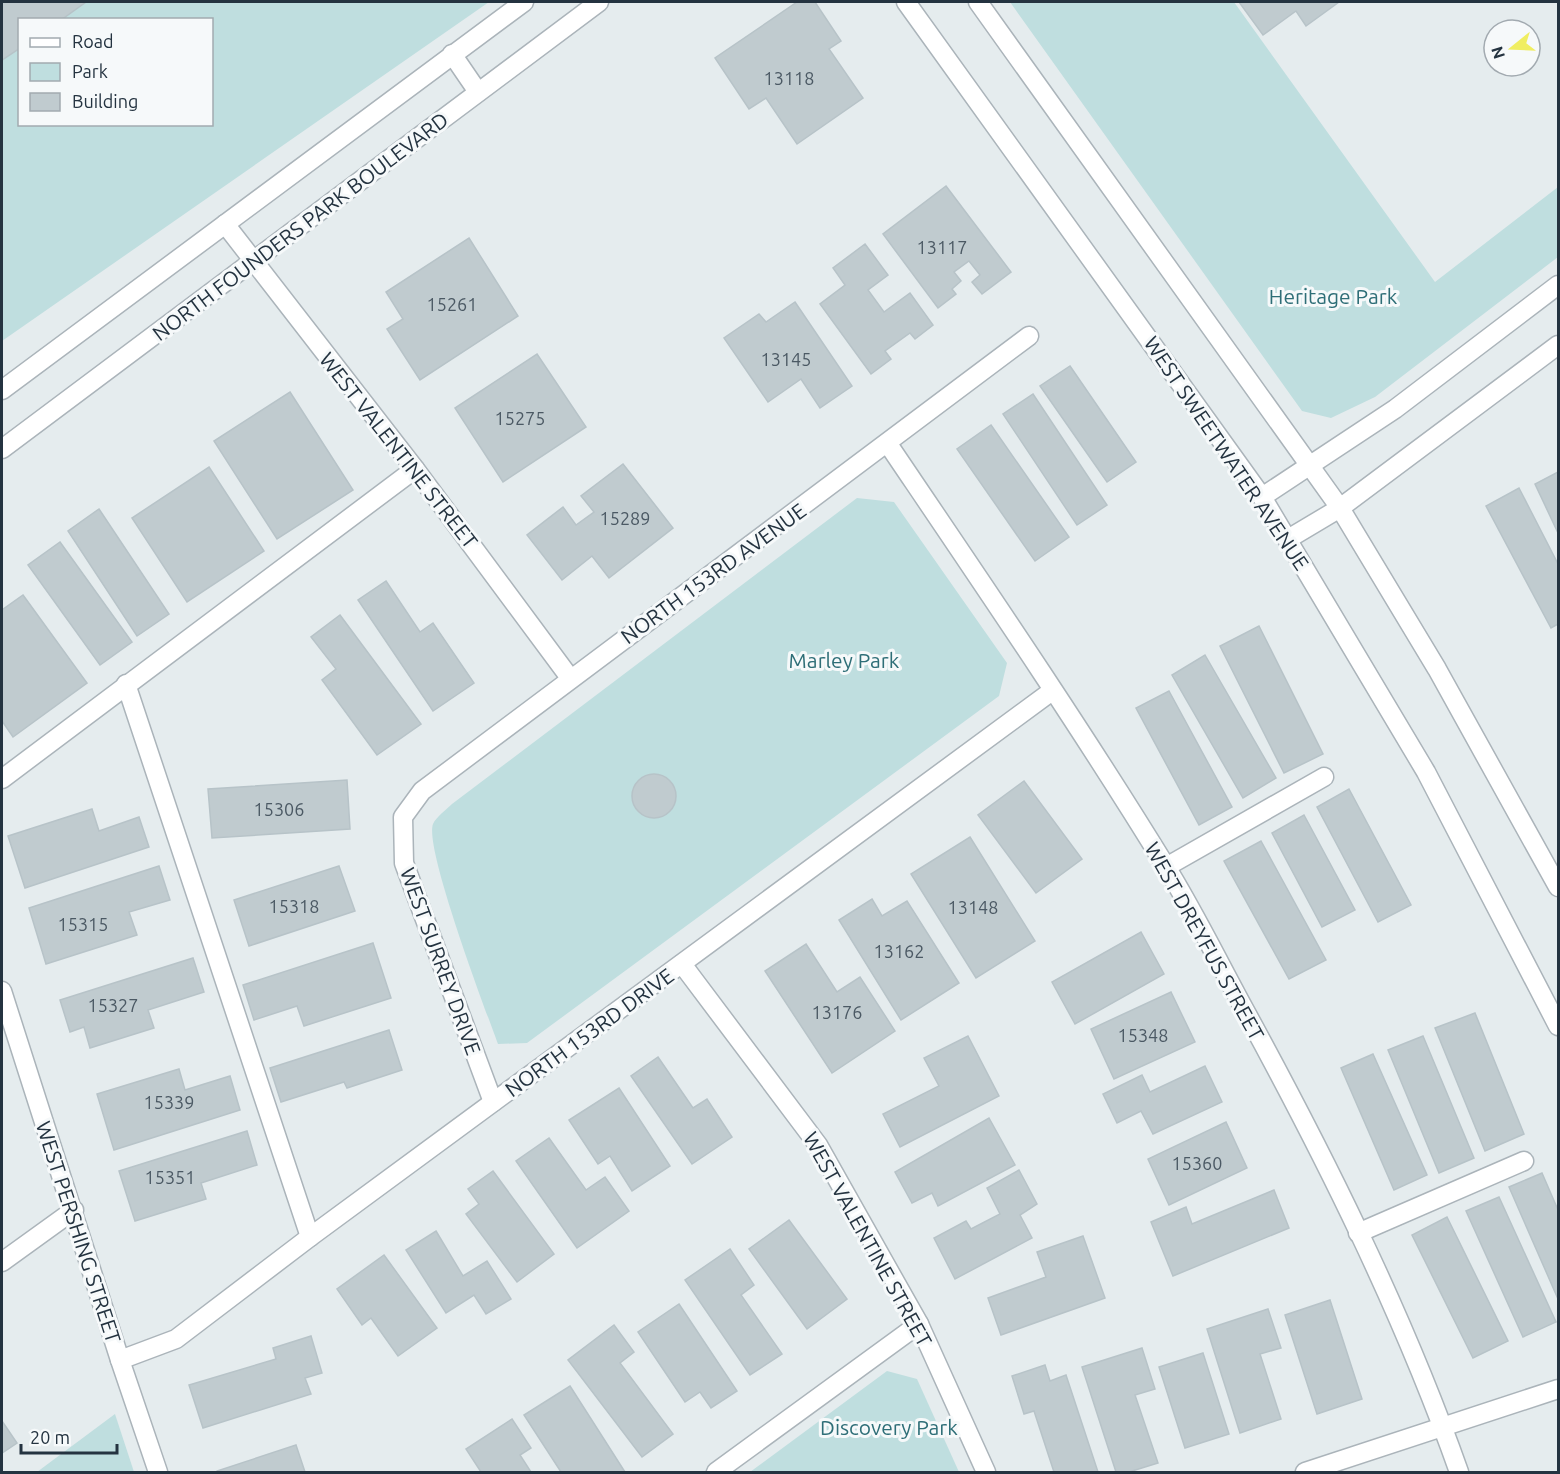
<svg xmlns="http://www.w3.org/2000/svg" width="1560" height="1474" font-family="Ubuntu,sans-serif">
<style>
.green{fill:#bfdedf;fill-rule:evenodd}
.building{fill:#c0cbcf;stroke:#b7c3c8;stroke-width:1.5}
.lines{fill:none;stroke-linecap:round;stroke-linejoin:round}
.minor-casing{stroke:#abb4ba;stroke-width:21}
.minor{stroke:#fff;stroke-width:18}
.labels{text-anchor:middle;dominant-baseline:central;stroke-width:6;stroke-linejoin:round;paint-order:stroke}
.number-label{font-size:18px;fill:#4b5964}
.street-label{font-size:21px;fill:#243340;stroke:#f6f9fa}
.park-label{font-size:21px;fill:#2e6e77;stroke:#f6f9fa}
</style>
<rect width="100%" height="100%" fill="#e5ecee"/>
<!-- green -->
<g class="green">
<path d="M 2,2 L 489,2 L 2,341 ZM 20,20 L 212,20 L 212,124 L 20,124 Z"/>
<polygon points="1010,2 1234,2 1435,282 1558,187 1558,257 1375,397 1331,418 1302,411"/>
<path d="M 857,498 L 894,502 L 1007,663 L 999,696 L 527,1043 L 498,1044 C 486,1011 424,848 433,824 C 436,817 447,809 452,804 Z"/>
<polygon points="887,1371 917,1379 959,1472 750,1472"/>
<polygon points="115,1414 134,1472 37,1472"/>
</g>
<!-- building -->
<g class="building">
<polygon points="2,2 86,2 61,20 20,20 20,48 2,60"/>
<polygon points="797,2 815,2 841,41 829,49 863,98 797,144 766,98 749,109 715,58"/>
<polygon points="1239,2 1339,2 1306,26 1296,11 1263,35"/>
<polygon points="946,186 1011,272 982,294 972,282 980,275 969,261 954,272 961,281 952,289 956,294 938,308 883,234"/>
<polygon points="469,238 518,316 420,380 387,329 403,319 386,292"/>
<polygon points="865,244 888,275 868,290 884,312 910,293 933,325 915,339 910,333 885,351 891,359 871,374 820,304 845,285 833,268"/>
<polygon points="795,302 852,386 820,408 801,379 768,402 724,338 759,314 766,322"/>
<polygon points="537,354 586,427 503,482 455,408"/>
<polygon points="1070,366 1136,462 1107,482 1040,386"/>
<polygon points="290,392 353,490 277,539 214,441"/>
<polygon points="1033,394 1107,505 1077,525 1003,414"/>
<polygon points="991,425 1069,537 1035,561 957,449"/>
<polygon points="623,464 673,528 609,578 592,556 562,580 527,535 563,507 576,525 594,512 581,496"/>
<polygon points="209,467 264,551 187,602 132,518"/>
<polygon points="1558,472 1558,533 1535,484"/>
<polygon points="1519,488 1558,564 1558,624 1551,628 1486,506"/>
<polygon points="99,509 169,614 137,636 68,531"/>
<polygon points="60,542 132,642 100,665 28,565"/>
<polygon points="386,581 420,632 433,623 474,683 433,711 358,600"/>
<polygon points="23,595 87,683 13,737 2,721 2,610"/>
<polygon points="340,615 421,724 377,755 322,680 336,669 311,637"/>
<polygon points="1259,626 1323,754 1284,773 1220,646"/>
<polygon points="1205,655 1276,778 1243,798 1172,675"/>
<polygon points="1169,691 1232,807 1199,825 1136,708"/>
<circle cx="654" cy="796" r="22"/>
<polygon points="347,780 350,829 212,838 208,789"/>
<polygon points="1024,781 1082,859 1036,893 978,815"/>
<polygon points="1349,789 1411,905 1378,922 1317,807"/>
<polygon points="92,809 99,831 139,817 149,847 25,888 8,836"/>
<polygon points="1304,815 1355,910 1322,927 1272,833"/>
<polygon points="970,837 1035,941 976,978 911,874"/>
<polygon points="1261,841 1326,960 1289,979 1224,861"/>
<polygon points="159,866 170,900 129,912 137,935 46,964 29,908"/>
<polygon points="339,866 355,911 249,946 234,900"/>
<polygon points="872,899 882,916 907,901 959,983 901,1020 839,920"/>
<polygon points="1141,932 1164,974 1075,1024 1052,982"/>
<polygon points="373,943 391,998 304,1026 297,1006 254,1020 243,985"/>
<polygon points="806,944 837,992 860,977 895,1031 832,1073 765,971"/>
<polygon points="193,958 204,992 148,1010 154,1028 90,1048 84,1027 70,1032 60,1000"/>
<polygon points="1171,992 1195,1042 1114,1079 1091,1029"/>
<polygon points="1475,1013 1524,1134 1485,1151 1435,1028"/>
<polygon points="389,1030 402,1070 347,1088 344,1082 281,1102 270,1068"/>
<polygon points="968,1036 999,1096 900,1147 883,1114 939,1086 924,1058"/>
<polygon points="1423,1036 1474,1158 1439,1173 1388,1050"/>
<polygon points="1373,1054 1427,1175 1394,1190 1341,1068"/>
<polygon points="658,1057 693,1108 707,1099 732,1137 692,1164 631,1076"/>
<polygon points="1205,1066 1222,1102 1153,1134 1141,1111 1117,1123 1103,1094 1142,1075 1150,1092"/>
<polygon points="179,1069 185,1090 230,1076 240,1110 114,1150 97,1094"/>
<polygon points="619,1088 670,1166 632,1191 610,1156 598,1164 569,1120"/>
<polygon points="989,1118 1015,1165 938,1206 932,1193 912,1203 895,1172"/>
<polygon points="1226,1122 1247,1168 1169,1205 1148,1159"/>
<polygon points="247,1131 257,1165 201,1183 206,1199 135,1221 119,1171"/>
<polygon points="549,1138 586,1190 605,1177 629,1211 577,1248 516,1161"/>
<polygon points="1019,1170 1037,1204 1020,1215 1032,1238 955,1279 934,1238 966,1221 971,1229 1000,1214 987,1188"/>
<polygon points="493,1171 554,1254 517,1282 466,1214 479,1204 468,1189"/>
<polygon points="1542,1173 1558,1210 1558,1299 1509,1187"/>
<polygon points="1274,1190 1289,1228 1173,1276 1151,1222 1186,1207 1192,1224"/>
<polygon points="1499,1197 1556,1322 1523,1337 1466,1211"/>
<polygon points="1447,1217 1508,1341 1473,1358 1412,1235"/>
<polygon points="789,1220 847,1299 807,1329 749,1249"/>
<polygon points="436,1231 463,1276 487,1261 511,1299 486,1314 474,1295 446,1313 406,1250"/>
<polygon points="1083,1236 1105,1298 1001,1335 988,1298 1046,1277 1037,1252"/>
<polygon points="730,1249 754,1285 741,1295 782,1354 750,1375 685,1280"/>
<polygon points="384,1255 437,1328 398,1356 371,1318 362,1325 337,1289"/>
<polygon points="1330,1300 1362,1399 1317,1414 1285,1315"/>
<polygon points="679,1304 737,1391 711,1408 700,1392 685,1402 638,1332"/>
<polygon points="1268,1309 1281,1348 1260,1354 1281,1419 1240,1433 1207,1329"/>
<polygon points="614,1325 634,1352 620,1363 673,1434 642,1457 568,1360"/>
<polygon points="311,1336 322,1373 305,1378 311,1394 203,1428 189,1385 276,1359 273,1348"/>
<polygon points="1142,1348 1155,1389 1135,1395 1158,1463 1129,1472 1116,1472 1082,1367"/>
<polygon points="1203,1353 1229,1434 1185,1448 1159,1367"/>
<polygon points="1045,1365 1050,1381 1066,1375 1098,1472 1054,1472 1034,1411 1024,1414 1012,1376"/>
<polygon points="570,1386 625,1472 561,1472 524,1415"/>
<polygon points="512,1419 531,1448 520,1455 531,1472 481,1472 466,1449"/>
<polygon points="2,1421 17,1443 2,1453"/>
<polygon points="296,1445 305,1472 217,1472 217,1471"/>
</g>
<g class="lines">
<defs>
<g id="minor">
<polyline points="906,2 1262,497 1426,772 1558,1026"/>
<polyline points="978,2 1340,508 1437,669 1558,887"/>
<polyline points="452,54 478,92"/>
<polyline points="225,224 415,469 570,678"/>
<polyline points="2,390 524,2"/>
<path d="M 888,444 C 982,583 1077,722 1165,865 C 1193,910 1217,959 1242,1005 C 1324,1155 1402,1311 1459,1472"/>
<polyline points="2,449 599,2"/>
<polyline points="1262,497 1395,409 1558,285"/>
<polyline points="1288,539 1340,508 1558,345"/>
<polyline points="126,684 310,1237"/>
<polyline points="2,779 415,469"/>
<polyline points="1166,867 1324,777"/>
<polyline points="682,964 818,1145 919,1324 986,1472"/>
<polyline points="2,991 120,1360 158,1472"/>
<polyline points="493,1102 404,863 403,817 422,791 1029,336"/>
<polyline points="1358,1233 1524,1161"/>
<polyline points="2,1262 74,1210"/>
<polyline points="120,1360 176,1339 310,1237 1052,691"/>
<polyline points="716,1472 919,1324"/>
<polyline points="1305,1472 1558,1389"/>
</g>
</defs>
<!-- minor casing -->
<use href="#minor" class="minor-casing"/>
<!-- minor -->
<use href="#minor" class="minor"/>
</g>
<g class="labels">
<!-- number labels -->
<g class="number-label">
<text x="789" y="78">13118</text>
<text x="942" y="247">13117</text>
<text x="452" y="304">15261</text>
<text x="786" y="359">13145</text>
<text x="520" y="418">15275</text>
<text x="625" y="518">15289</text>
<text x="279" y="809">15306</text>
<text x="294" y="906">15318</text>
<text x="973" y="907">13148</text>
<text x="83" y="924">15315</text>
<text x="899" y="951">13162</text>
<text x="113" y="1005">15327</text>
<text x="837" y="1012">13176</text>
<text x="1143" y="1035">15348</text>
<text x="169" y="1102">15339</text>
<text x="1197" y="1163">15360</text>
<text x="170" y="1177">15351</text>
</g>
<!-- street labels -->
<g class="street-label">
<text transform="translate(300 226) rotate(-37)">NORTH FOUNDERS PARK BOULEVARD</text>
<text transform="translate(399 450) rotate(52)">WEST VALENTINE STREET</text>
<text transform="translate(1227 453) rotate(56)">WEST SWEETWATER AVENUE</text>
<text transform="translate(713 573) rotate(-36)">NORTH 153RD AVENUE</text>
<text transform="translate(1205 941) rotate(61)">WEST DREYFUS STREET</text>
<text transform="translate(441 961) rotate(70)">WEST SURREY DRIVE</text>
<text transform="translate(589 1032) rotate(-36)">NORTH 153RD DRIVE</text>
<text transform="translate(79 1232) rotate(72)">WEST PERSHING STREET</text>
<text transform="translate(868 1239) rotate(61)">WEST VALENTINE STREET</text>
</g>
<!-- park labels -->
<g class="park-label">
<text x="1333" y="296">Heritage Park</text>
<text x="844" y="660">Marley Park</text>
<text x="889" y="1427">Discovery Park</text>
</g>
</g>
<!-- border -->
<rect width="1560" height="1474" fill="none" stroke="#243340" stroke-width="6"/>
<!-- legend -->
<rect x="18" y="18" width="195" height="108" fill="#f6f9fa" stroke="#a2aab0" stroke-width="1.5"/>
<rect x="30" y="38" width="30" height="9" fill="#ffffff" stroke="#a2aab0" stroke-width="1.5"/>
<text x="72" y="48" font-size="18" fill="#243340">Road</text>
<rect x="30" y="63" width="30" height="18" fill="#bfdedf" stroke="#a2aab0" stroke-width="1.5"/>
<text x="72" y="78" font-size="18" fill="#243340">Park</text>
<rect x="30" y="93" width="30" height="18" fill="#c0cbcf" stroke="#a2aab0" stroke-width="1.5"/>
<text x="72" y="108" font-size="18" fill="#243340">Building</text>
<!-- north arrow -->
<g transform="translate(1512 48) rotate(252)"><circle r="28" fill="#f6f9fa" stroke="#a2aab0" stroke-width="1.5"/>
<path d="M0-4.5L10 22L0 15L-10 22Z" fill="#f0ee61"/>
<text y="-9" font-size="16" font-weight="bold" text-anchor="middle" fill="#243340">N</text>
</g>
<!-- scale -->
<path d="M21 1444v9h96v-9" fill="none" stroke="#243340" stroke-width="3"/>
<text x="30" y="1444" font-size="18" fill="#243340" stroke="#f6f9fa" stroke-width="4.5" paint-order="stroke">20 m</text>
</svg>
